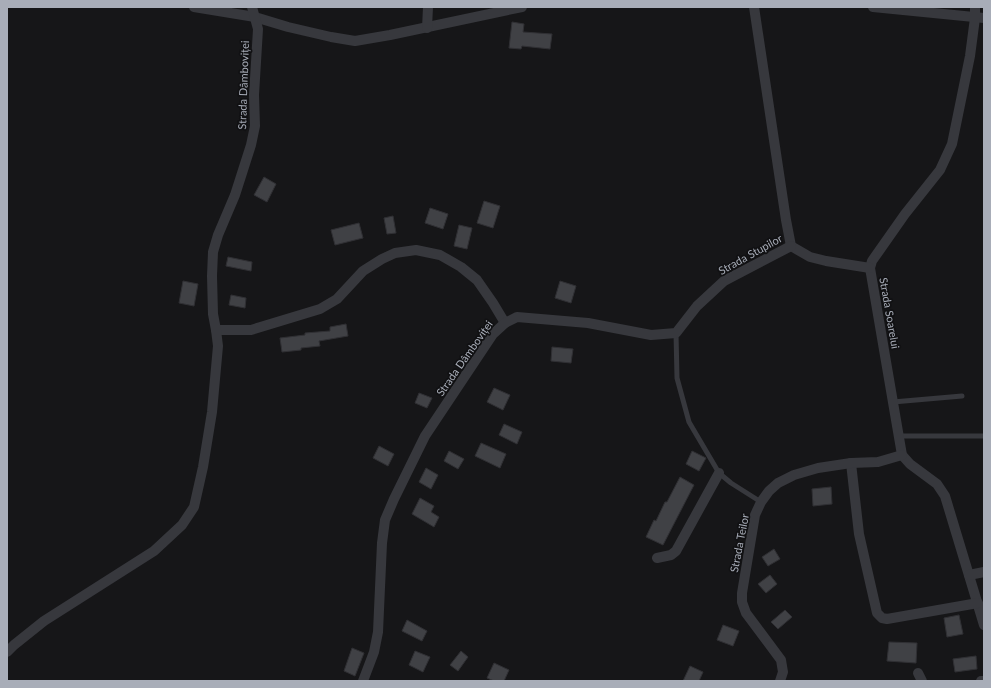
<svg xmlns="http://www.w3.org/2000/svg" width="991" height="688" font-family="Lato,sans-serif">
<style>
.building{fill:#404145;stroke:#303034}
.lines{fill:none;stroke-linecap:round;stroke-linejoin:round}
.lane{stroke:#37383d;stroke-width:5}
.street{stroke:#37383d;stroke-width:10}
.labels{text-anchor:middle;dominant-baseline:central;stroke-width:3.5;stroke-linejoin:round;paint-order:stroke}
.street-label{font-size:11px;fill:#a8adb8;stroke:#111113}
</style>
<rect width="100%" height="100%" fill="#161618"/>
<!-- building -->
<g class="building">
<polygon points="512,22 524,24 523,32 552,34 550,49 522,46 521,49 509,48"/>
<polygon points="264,177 276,184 267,202 254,195"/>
<polygon points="484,201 500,206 493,228 477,223"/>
<polygon points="430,208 448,214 443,229 425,223"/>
<polygon points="393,216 396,233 387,234 384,218"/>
<polygon points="359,223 363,238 335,245 331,230"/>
<polygon points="459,225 472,228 467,249 454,246"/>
<polygon points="228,257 252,262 251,271 226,266"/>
<polygon points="183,281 198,284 194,306 179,303"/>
<polygon points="560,281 576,286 571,303 555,298"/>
<polygon points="231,295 246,298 245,308 229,305"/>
<polygon points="346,324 348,336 319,341 320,346 301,348 301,350 282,352 280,338 305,335 305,333 330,331 330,327"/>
<polygon points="552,347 573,349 571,363 551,361"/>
<polygon points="494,388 510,395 503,410 487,402"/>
<polygon points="419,393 432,398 427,408 415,403"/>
<polygon points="504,424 522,432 517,444 499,435"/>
<polygon points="481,443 506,454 500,468 475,456"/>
<polygon points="379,446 394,454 388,466 373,458"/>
<polygon points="449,451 464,459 458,469 444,461"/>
<polygon points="692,451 706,458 699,471 686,464"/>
<polygon points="426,468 438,475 431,489 419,482"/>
<polygon points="680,477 694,485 663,545 646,537 654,520 656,521 665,502 667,502"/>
<polygon points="831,487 832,504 813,506 812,489"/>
<polygon points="420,498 434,506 431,512 439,517 434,527 412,514"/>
<polygon points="774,549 780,559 768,566 762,557"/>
<polygon points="770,575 777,584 766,593 758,584"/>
<polygon points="785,610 792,617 778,629 771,622"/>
<polygon points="959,615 963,634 947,637 944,618"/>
<polygon points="407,620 427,631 422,641 402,631"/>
<polygon points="723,625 739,631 733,646 717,640"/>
<polygon points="889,642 917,643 916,663 887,661"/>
<polygon points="352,648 364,653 355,676 344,671"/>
<polygon points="415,651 430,657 423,672 409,665"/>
<polygon points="461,651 468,657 458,671 450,665"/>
<polygon points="976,656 977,669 955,672 953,659"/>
<polygon points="494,663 509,670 504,681 494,681 487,678"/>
<polygon points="690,666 703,672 699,681 683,681"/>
</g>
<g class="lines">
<!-- lane -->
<g class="lane">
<polyline points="676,333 677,378 689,422 719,473 731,483 761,502"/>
<polyline points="893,402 962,396"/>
<polyline points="898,436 984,436"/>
</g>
<!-- street -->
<g class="street">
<polyline points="194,7 255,17 288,27 331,37 355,41 390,35 522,7"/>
<polyline points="754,7 786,220 791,246"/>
<polyline points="873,7 984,18"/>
<polyline points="975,7 975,18 970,56 952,144 940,170 905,214 872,261 870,268 902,455 910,464 937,484 945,496 984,625"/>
<polyline points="427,28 428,7"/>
<polyline points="791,246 810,257 826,261 870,268"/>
<polyline points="216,330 251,330 320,309 337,299 363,271 382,259 395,253 416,250 440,255 461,267 477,280 493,303 505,323"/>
<polyline points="851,463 859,534 877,613 882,618 887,619 978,603"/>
<polyline points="657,558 671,555 676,551 719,473"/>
<polyline points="969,575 984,572"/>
<polyline points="7,652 14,645 44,621 154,551 182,525 194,507 203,467 212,412 218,346 216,330 213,314 212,276 213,252 218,235 235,195 251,145 255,126 254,95 258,29 252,7"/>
<polyline points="918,673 922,681"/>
<polyline points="363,681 374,652 378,632 382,543 385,520 394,499 425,436 493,334 505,323 517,317 588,323 651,335 676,333 697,306 724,281 791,246"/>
<polyline points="780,681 783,672 781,660 746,613 742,602 742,593 755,515 761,502 769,491 778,483 794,475 818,468 851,463 878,462 902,455"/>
<polyline points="981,681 984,681"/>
</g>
</g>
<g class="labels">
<!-- street labels -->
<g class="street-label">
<text transform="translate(243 85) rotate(-88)">Strada Dâmboviței</text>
<text transform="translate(750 254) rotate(-29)">Strada Stupilor</text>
<text transform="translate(890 313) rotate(80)">Strada Soarelui</text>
<text transform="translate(464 358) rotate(-55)">Strada Dâmboviței</text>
<text transform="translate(739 543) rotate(-79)">Strada Teilor</text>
</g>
</g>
<!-- border -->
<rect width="991" height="688" fill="none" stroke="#a8adb8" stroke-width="16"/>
</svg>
